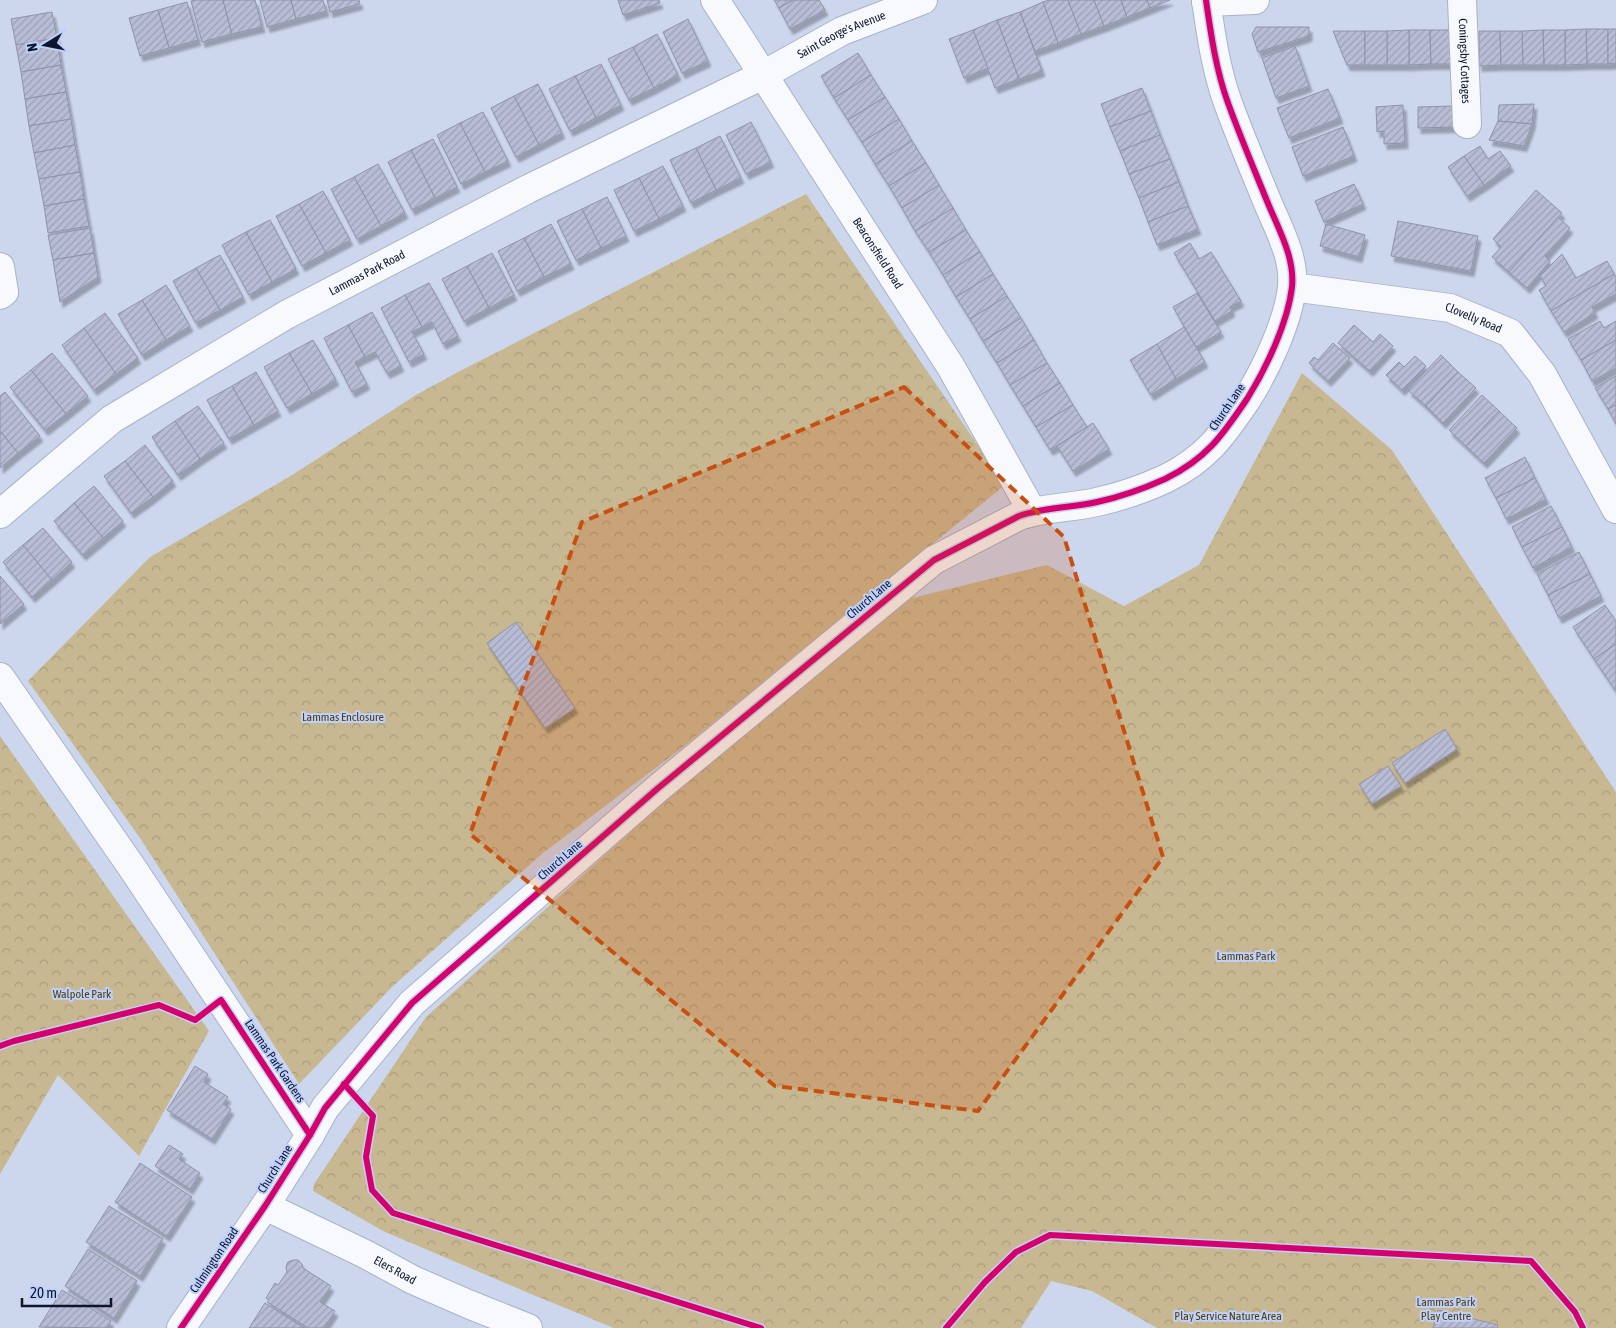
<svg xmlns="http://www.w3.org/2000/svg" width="1616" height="1328" font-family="'Asap Condensed',sans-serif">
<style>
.forest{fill:url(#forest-crowns)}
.building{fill:url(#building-hatch);stroke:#9092a9;filter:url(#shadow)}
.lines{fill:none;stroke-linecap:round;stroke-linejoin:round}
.street-casing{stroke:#a8b2c9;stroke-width:30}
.street{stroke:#f7f9fc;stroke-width:28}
.cycleway-casing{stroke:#bfd1fa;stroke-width:9}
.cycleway{stroke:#d6006c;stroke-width:6}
.marked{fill:#c74f11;fill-opacity:0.2;stroke:#c74f11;stroke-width:4;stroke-dasharray:10 6;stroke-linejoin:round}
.labels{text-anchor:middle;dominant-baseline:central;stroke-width:4;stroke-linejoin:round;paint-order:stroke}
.street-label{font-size:12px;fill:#0c162e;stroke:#bfd1fa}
.park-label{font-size:12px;fill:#503d0f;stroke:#bfd1fa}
</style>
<defs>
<pattern id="forest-crowns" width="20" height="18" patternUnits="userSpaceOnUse" patternTransform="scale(1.25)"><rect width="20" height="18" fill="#c8b891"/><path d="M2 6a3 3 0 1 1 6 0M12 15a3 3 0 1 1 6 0" fill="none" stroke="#ab9d7d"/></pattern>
<pattern id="building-hatch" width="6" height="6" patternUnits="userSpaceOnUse" patternTransform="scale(1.25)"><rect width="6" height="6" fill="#b8bcd4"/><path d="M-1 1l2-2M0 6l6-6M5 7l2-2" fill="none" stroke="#9da1b6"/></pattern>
<filter id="shadow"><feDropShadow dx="3" dy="5.5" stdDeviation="1" flood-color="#0004"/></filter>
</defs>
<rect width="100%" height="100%" fill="#ccd6ed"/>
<!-- forest -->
<g class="forest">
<polygon points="806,194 1005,485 682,748 543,853 392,987 299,1084 140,838 28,681 150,557 289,477 416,395 458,372"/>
<polygon points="1302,373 1392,450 1616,792 1616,1328 1157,1328 1092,1291 1051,1281 1021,1328 614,1328 531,1294 383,1231 313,1191 314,1184 426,1017 754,720 908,599 1047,565 1124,606 1199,565"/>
<polygon points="0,736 209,1031 139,1156 58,1075 0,1174"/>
</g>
<!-- building -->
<g class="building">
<polygon points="196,0 223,0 232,34 202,42 191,1"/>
<polygon points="223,0 255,0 262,27 232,34"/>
<polygon points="260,0 291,0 296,19 267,27"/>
<polygon points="291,0 323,0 326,11 296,19"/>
<polygon points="327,0 359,0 360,4 330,12"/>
<polygon points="618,0 659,0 660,3 623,15"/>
<polygon points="774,0 793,0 779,8"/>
<polygon points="793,0 819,0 825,10 790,29 779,8"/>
<polygon points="1049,0 1068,0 1081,34 1058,43 1043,2"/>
<polygon points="1068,0 1094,0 1104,26 1081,34"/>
<polygon points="1094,0 1121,0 1127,17 1104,26"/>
<polygon points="1121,0 1147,0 1150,8 1127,17"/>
<polygon points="1147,0 1170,0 1150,8"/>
<polygon points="187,2 198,40 169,48 158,10"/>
<polygon points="1043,2 1058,43 1035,51 1020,12"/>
<polygon points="158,10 169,48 140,56 129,18"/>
<polygon points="52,12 57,38 16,45 11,19"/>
<polygon points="1020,12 1042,71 1019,79 997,20"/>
<polygon points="688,19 708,61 682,73 663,32"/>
<polygon points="997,20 1019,79 995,88 973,30"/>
<polygon points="1256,27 1309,27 1309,36 1258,52 1252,34"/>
<polygon points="1586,29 1608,29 1608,64 1587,64"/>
<polygon points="1586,29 1587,64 1565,65 1565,30"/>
<polygon points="1608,29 1616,29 1616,63 1608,64"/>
<polygon points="973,30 988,68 964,78 949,39"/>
<polygon points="1409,30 1430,30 1431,64 1409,65"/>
<polygon points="1409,30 1409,65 1387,65 1387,31"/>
<polygon points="1430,30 1452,30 1453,64 1431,64"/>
<polygon points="1543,30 1565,30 1565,65 1544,65"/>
<polygon points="1543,30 1544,65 1523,65 1522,31"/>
<polygon points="1333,31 1365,31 1365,65 1347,65"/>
<rect x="1365" y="31" width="22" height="34"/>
<polygon points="1479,31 1500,31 1501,65 1479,66"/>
<polygon points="1500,31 1522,31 1523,65 1501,65"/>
<polygon points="657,34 678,75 654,88 633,47"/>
<polygon points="57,38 61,65 21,72 16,45"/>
<polygon points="1295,46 1309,86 1276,98 1262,58"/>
<polygon points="633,47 654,88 629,100 608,59"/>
<polygon points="858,53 871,75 834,98 821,76"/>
<polygon points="601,64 621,105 596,118 575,76"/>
<polygon points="61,65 66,92 25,99 21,72"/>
<polygon points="871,75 885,97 848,120 834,98"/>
<polygon points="575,76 596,118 570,131 549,89"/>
<polygon points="538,84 562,133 539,145 514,96"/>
<polygon points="1142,88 1151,111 1110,127 1101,104"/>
<polygon points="1328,89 1340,118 1289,138 1277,108"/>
<polygon points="66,92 71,119 29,126 25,99"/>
<polygon points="514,96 539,145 516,157 491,108"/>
<polygon points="885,97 899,119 862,142 848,120"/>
<polygon points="1534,104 1532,124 1498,121 1499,105"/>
<polygon points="1403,105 1405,143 1384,144 1384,131 1377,132 1376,107"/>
<polygon points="1454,106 1454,127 1418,128 1418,107"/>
<polygon points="1151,111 1160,135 1120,151 1110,127"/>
<polygon points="483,112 508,161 485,172 460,123"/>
<polygon points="71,119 75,145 34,153 29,126"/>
<polygon points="899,119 912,141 875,164 862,142"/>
<polygon points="1498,121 1532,124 1524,146 1489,140"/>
<polygon points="751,122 771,162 746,174 726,135"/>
<polygon points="460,123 485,172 461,184 437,135"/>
<polygon points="1343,127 1354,156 1303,176 1292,147"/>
<polygon points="1160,135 1170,159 1129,174 1120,151"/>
<polygon points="720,136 741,178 716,190 696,148"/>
<polygon points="433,139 457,187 435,198 411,150"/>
<polygon points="912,141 926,163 889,186 875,164"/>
<polygon points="75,145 80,172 39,179 34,153"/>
<polygon points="1480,146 1488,159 1500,151 1511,166 1484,185 1464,156"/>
<polygon points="696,148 716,190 691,203 670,160"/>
<polygon points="411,150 435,198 412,210 388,162"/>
<polygon points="1464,156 1484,185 1467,196 1448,167"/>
<polygon points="1170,159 1179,182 1139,198 1129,174"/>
<polygon points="926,163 939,185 902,208 889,186"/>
<polygon points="378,164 405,213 381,226 354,177"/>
<polygon points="663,166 683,206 659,219 639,178"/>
<polygon points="80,172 84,199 44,206 39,179"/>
<polygon points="354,177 381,226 357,239 331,189"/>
<polygon points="639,178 659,219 634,231 614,190"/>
<polygon points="1179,182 1188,206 1148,222 1139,198"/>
<polygon points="1354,184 1363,204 1324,222 1315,201"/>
<polygon points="939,185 953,208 915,231 902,208"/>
<polygon points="1536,190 1562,213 1509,272 1492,257 1501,247 1493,239"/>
<polygon points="323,191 350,240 326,253 299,204"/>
<polygon points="607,197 626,236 601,248 582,209"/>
<polygon points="84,199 89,226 48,233 44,206"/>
<polygon points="299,204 326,253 302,266 276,216"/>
<polygon points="1188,206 1198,229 1157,245 1148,222"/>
<polygon points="953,208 966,230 929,252 915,231"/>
<polygon points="582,209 601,248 576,260 557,221"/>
<polygon points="1558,217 1570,228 1545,256 1550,261 1527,288 1509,272"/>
<polygon points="270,220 296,269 272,282 246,232"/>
<polygon points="1398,221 1478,236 1471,271 1391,256"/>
<polygon points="551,224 571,264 544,277 524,238"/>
<polygon points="1326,224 1365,235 1359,257 1320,246"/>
<polygon points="90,228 94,253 53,260 48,235"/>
<polygon points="966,230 980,252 943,275 929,252"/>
<polygon points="246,232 272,282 249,295 222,245"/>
<polygon points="524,238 544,277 517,291 498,251"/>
<polygon points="1190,243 1199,259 1211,252 1241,301 1230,307 1232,311 1215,321 1174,253"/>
<polygon points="980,252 993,274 956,297 943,275"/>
<polygon points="94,253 98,277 60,302 53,260"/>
<polygon points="492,253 514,295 489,308 467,266"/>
<polygon points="1562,254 1576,278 1607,261 1614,274 1551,311 1539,290 1546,286 1540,276"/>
<polygon points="220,255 243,297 220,310 196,268"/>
<polygon points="467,266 489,308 464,321 442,279"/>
<polygon points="196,268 220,310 196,323 173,281"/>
<polygon points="993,274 1007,296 970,319 956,297"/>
<polygon points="1614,274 1616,277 1616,294 1592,307 1595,313 1564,332 1551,311"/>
<polygon points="429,283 458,336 443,344 432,322 422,327 405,295"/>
<polygon points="166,285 190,326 166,340 142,300"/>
<polygon points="1197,293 1221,332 1196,347 1173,307"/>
<polygon points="405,295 422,327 412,332 424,354 409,362 381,308"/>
<polygon points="1007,296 1021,318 983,341 970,319"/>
<polygon points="142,300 166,340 142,355 118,314"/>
<polygon points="372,312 401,366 387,373 375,352 365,357 348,325"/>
<polygon points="105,313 138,358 116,374 84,328"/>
<polygon points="1021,318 1034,340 997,363 983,341"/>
<polygon points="1600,321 1604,328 1616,321 1616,340 1581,360 1568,339"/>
<polygon points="348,325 365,357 355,362 367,384 352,392 324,338"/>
<polygon points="1354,325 1373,342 1380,334 1393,346 1370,371 1338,343"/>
<polygon points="1184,327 1205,362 1176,379 1157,344"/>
<polygon points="84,328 116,374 94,390 62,345"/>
<polygon points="313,340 336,380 312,394 289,353"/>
<polygon points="1034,340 1047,363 1010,385 997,363"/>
<polygon points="1616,340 1616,368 1592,381 1581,360"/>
<polygon points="1333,343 1350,358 1328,381 1309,363 1314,357 1318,360"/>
<polygon points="1157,344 1176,379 1151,395 1130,360"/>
<polygon points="52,353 88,396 66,414 31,370"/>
<polygon points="289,353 312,394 287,408 264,367"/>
<polygon points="1441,355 1458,372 1426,406 1408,390"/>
<polygon points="1415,356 1426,366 1402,390 1386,375 1399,362 1404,367"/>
<polygon points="1047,363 1060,383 1023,406 1010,385"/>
<polygon points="31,370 66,414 45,430 10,387"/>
<polygon points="256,372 278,411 254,425 232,386"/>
<polygon points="1458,372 1476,388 1443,423 1426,406"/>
<polygon points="1616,376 1616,405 1608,409 1595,388"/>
<polygon points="1060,383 1073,405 1036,427 1023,406"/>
<polygon points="232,386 254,425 229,439 207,400"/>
<polygon points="5,392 40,436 18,453 0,431 0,396"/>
<polygon points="1482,395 1499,411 1466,446 1449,430"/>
<polygon points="1073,405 1087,427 1050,450 1036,427"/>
<polygon points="1616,405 1616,424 1608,409"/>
<polygon points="198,406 224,443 200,459 175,421"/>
<polygon points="1499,411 1517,428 1484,463 1466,446"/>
<polygon points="175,421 200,459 178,475 152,437"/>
<polygon points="1093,423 1109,449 1073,471 1057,446"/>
<polygon points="0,431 18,453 0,468"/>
<polygon points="145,445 173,481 153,497 125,461"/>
<polygon points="1525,457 1535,478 1496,498 1485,478"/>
<polygon points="125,461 153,497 131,513 104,476"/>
<polygon points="1535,478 1546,499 1506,519 1496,498"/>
<polygon points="94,486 123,521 103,538 74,503"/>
<polygon points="74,503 103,538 83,555 54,521"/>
<polygon points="1551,506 1562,527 1522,547 1512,527"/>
<polygon points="1562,527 1572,547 1533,568 1522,547"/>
<polygon points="43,528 72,562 52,580 23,545"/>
<polygon points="23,545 52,580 32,597 3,562"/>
<polygon points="1579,552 1590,574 1548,595 1537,574"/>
<polygon points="1590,574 1601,596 1559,618 1548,595"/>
<polygon points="0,576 24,604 0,624"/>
<polygon points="1605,605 1616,621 1616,644 1594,659 1573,627"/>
<polygon points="516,622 575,708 545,728 487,643"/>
<polygon points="1616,644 1616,690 1615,690 1594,659"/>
<polygon points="1445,729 1457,749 1405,783 1392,763"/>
<polygon points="1388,766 1401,786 1372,804 1359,784"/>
<polygon points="195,1066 208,1074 204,1082 228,1097 223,1104 231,1109 212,1139 167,1110"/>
<polygon points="169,1145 183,1154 179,1159 200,1173 190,1189 155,1166"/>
<polygon points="140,1163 192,1197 167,1236 115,1202"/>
<polygon points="109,1206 163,1239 140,1276 86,1242"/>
<polygon points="88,1249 137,1281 114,1318 65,1286"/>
<polygon points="293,1260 298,1260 302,1264 303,1268 331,1286 320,1302 335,1311 324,1328 308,1328 267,1302 269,1300 266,1298 275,1283 278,1285 287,1272 286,1267 288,1262"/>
<polygon points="62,1290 111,1321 107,1328 39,1327"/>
<polygon points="265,1303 304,1328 249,1328"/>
<polygon points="1438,1310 1498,1325 1497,1328 1433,1328"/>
</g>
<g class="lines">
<defs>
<g id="street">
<path id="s1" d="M 715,0 L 951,367 L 1032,511"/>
<path id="s2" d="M 1462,0 L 1467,124"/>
<polyline points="1206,2 1255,0"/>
<polyline points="0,267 4,292 0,295"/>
<path id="s3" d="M 1292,287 L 1450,308 L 1510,333 L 1542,374 L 1616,509"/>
<path id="s4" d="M 0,514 L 112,419 L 286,315 L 528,189 L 763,75 L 842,31 L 923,0"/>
<polyline points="0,677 133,869 310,1135"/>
<path id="s5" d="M 265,1206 L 365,1254 L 413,1280 L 468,1304 L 528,1328"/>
<path d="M 181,1328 L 265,1206 L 310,1135 L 325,1108 L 412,1003 L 657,789 L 934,560 L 1019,516 C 1044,507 1071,508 1097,502 C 1120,497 1143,489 1165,479 C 1206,459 1222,436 1247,399 C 1266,369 1288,322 1292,287 C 1295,257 1278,228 1267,201 C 1254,169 1240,136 1228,103 C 1216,70 1211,35 1206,0"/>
</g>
</defs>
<!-- street casing -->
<use href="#street" class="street-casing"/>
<!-- street -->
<use href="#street" class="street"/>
<defs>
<g id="cycleway">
<polyline points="0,1046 14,1041 159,1005 195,1020 221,1000 310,1135"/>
<polyline points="344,1084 373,1116 366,1157 372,1190 393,1213 761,1328"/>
<path d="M 181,1328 L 265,1206 L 310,1135 L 325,1108 L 412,1003 L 657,789 L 934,560 L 1019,516 C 1044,507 1071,508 1097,502 C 1120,497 1143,489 1165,479 C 1206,459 1222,436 1247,399 C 1266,369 1288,322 1292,287 C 1295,257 1278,228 1267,201 C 1254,169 1240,136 1228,103 C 1216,70 1211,35 1206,0"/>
<polyline points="946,1328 985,1282 1016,1252 1050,1235 1531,1261 1575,1312 1583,1328"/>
</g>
</defs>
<!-- cycleway casing -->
<use href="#cycleway" class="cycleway-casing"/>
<!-- cycleway -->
<use href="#cycleway" class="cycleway"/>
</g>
<!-- marked area -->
<path class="marked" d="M 904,387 L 1064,537 L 1163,857 L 978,1111 L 775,1086 L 470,834 L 582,522 Z"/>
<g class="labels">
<!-- street labels -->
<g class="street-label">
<text stroke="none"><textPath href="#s4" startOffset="972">Saint George's Avenue</textPath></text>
<text stroke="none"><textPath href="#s2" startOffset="61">Coningsby Cottages</textPath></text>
<text stroke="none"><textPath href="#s1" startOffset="301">Beaconsfield Road</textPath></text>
<text stroke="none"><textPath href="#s4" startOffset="441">Lammas Park Road</textPath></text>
<text stroke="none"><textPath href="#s3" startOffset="185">Clovelly Road</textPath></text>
<text transform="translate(1227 407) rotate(-56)">Church Lane</text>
<text transform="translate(869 599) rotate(-40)">Church Lane</text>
<text transform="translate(560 860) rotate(-41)">Church Lane</text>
<text transform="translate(275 1061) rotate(56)">Lammas Park Gardens</text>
<text transform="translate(275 1169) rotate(-58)">Church Lane</text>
<text transform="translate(214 1260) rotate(-56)">Culmington Road</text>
<text stroke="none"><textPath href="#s5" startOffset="145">Elers Road</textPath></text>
</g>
<!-- park labels -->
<g class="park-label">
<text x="343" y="717">Lammas Enclosure</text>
<text x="1246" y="956">Lammas Park</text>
<text x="82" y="994">Walpole Park</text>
<text x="1446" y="1302">Lammas Park<tspan x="1446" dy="14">Play Centre</tspan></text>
<text x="1228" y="1316">Play Service Nature Area</text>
</g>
</g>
<!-- north arrow -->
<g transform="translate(45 45) rotate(260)" stroke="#bfd1fa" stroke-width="4" paint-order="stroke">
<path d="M0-4L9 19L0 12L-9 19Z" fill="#0c162e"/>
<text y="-8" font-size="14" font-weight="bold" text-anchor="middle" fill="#0c162e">N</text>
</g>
<!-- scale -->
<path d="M22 1298v8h89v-8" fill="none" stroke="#0c162e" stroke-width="2.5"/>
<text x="30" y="1298" font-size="15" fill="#0c162e" stroke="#bfd1fa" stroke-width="4" paint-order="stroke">20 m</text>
</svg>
